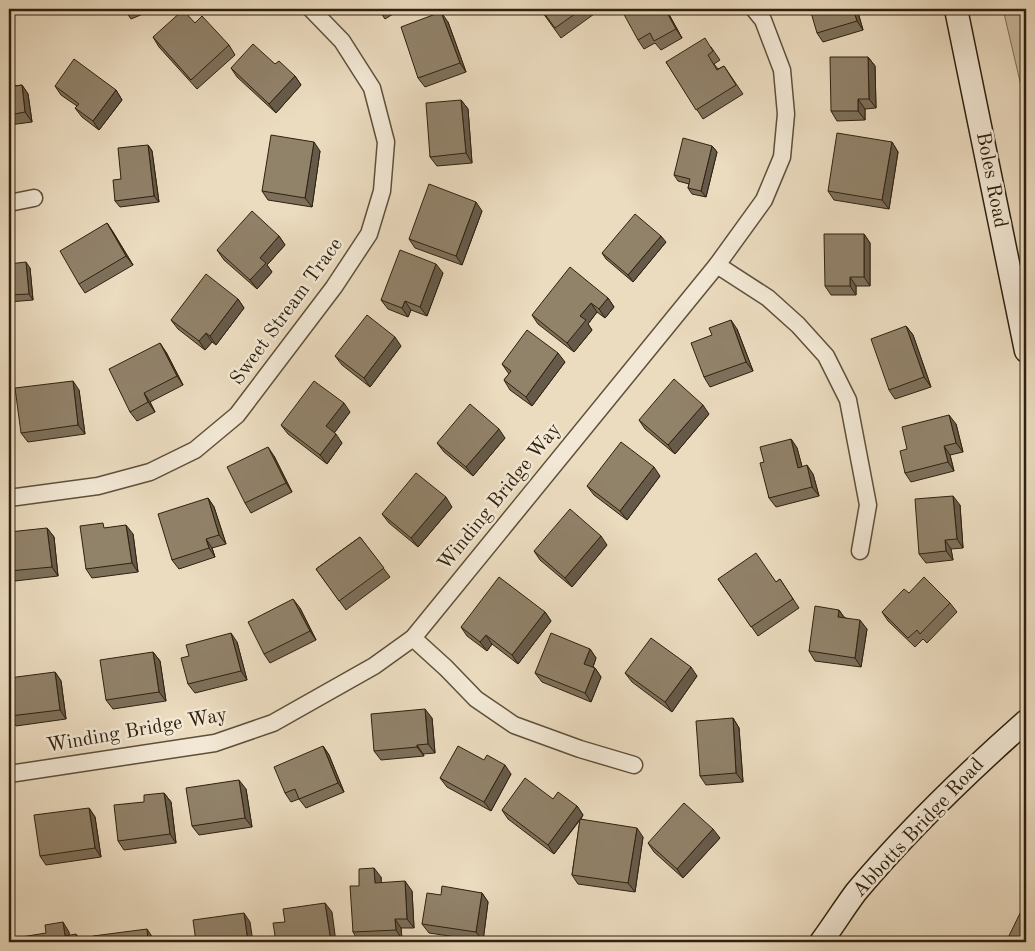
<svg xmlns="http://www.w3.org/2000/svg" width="1035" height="951" font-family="'Old Standard TT',serif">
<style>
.green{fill:#cbbba1;stroke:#7d6e58}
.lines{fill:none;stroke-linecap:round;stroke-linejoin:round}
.street-casing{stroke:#5e503a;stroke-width:19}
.secondary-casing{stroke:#2f210e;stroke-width:25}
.street{stroke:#f2e8d5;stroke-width:16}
.secondary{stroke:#f2e8d5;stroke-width:22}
.wall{fill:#7d705b;stroke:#2f210e}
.shaded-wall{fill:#665b4a;stroke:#2f210e}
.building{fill:#91826a;stroke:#2f210e}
.labels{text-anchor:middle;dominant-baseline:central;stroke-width:5;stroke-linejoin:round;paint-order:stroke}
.street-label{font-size:20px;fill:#2f210e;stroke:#f2e8d5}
</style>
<rect width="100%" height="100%" fill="#ebdbbf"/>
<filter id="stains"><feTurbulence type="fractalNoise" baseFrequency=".004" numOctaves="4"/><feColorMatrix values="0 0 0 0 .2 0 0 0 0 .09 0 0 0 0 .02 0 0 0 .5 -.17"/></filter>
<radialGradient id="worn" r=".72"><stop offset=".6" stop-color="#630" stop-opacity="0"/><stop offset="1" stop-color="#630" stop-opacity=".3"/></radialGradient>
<!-- green -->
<polygon class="green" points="1003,9 1026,9 1026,107"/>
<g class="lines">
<defs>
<g id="street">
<polyline points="9,203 34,198"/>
<polyline points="717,265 768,298 798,325 826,356 848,400 868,505 860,551"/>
<polyline points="9,498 98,486 150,472 195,450 237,415 334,287 369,234 382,191 386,142 372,88 342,41 311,9"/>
<polyline points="413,638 446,668 476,699 514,725 580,749 634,765"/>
<polyline points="9,774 215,743 273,723 374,666 413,638 717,265 764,200 782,157 786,114 782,70 763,20 754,9"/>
</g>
<g id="secondary">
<polyline points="956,9 1026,351"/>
<path d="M 821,942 C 833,926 844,908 856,892 C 908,830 966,774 1026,721"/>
</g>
</defs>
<!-- street casing -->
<use href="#street" class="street-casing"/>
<!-- secondary casing -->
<use href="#secondary" class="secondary-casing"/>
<!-- street -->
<use href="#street" class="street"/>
<!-- secondary -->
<use href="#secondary" class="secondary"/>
</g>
<!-- wall -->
<g class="wall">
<polygon points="124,9 155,9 131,19"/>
<polygon points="378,9 401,9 385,19"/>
<polygon points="540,9 601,9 561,38"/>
<polygon points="666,9 682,38 661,50 655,43 644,49 638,40"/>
<polygon points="857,9 863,30 823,42 817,33"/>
<polygon points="448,22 466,72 425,87 418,78"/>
<polygon points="195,23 229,45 235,55 197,89 159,47 153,37"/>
<polygon points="711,47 720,60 714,64 718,69 724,66 743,94 703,119 666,62"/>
<polygon points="868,57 875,66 876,108 865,109 865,120 837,121 831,111"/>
<polygon points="275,64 295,76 301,85 276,113 237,77 231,68"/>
<polygon points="9,76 15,86 22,85 28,94 32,122 9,125"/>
<polygon points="55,86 116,90 122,100 99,130 82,117 75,108 77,106 61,95"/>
<polygon points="461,100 468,109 472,163 437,166 430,157"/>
<polygon points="892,142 898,152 889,209 834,200 828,191"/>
<polygon points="148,145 152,151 159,202 120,207 115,201 121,179"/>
<polygon points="712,146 717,152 706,197 692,194 688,188 689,184 678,181 674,175"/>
<polygon points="320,151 312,207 268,200 262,191"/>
<polygon points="482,211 462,265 415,248 409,239"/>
<polygon points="107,223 113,232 133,265 85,293 79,284"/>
<polygon points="864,234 870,243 870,286 856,286 856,295 831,295 825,286"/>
<polygon points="279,236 285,245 267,265 272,272 257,289 224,260 217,250"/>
<polygon points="666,242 633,282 606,259 602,253"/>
<polygon points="9,264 30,268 33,300 9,302"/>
<polygon points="443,273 427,316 411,310 408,317 388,309 381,300"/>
<polygon points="608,298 614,307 605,318 597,312 588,324 592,330 574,352 538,324 532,315"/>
<polygon points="238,299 244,308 216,345 212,342 205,350 178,329 171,320"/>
<polygon points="906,326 913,335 931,387 895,399 889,390"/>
<polygon points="737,329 753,371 710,387 704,377"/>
<polygon points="401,346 370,387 342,365 335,356"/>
<polygon points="166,352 183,385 150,402 155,412 137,421 130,412"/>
<polygon points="565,362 532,406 510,390 504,380 509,374 502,364"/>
<polygon points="79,390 85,434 28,442 21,433"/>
<polygon points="350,412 334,433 342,443 327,464 288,434 281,425"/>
<polygon points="709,414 675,454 645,429 639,420"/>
<polygon points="956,424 963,452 950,455 954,471 911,482 905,473 907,449"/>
<polygon points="505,438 473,476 444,452 437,443"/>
<polygon points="791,439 797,448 802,467 813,474 819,496 776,507 769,498 764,462"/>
<polygon points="274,456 292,492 251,513 245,503"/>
<polygon points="660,476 627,520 594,495 587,486"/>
<polygon points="208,498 214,507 226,544 212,548 215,557 179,569 172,560"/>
<polygon points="960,505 963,548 951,549 953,560 926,563 919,554"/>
<polygon points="452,507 418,547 389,523 382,514"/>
<polygon points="47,528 54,537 58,576 15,581 9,571"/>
<polygon points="106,528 133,534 138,572 92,578 86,569"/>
<polygon points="360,537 390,577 346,610 316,569"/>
<polygon points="607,545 572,587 540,560 534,551"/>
<polygon points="718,579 776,582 780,579 799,608 758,636"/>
<polygon points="909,593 950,603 957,612 927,643 923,639 915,647 888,621 882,612"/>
<polygon points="300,608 316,640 270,663 264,654"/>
<polygon points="839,610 844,617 867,629 861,667 815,661 809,651"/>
<polygon points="545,612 551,621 518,664 492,644 487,651 467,636 461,627"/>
<polygon points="237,642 247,680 195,693 188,684 189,656"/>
<polygon points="590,649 596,658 593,667 595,668 601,677 591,702 542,682 535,673"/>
<polygon points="153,652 160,661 166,701 113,709 106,700"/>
<polygon points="55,672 61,681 66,719 16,726 10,716"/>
<polygon points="625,673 697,676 672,712 632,682"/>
<polygon points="432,718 435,753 423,754 424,756 381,760 374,751"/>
<polygon points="733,718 739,728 743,782 706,785 700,776"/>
<polygon points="323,746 329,755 344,792 306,808 299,799 291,802 285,793"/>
<polygon points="511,774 491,811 447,787 440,778"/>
<polygon points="246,789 252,827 199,835 192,826"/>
<polygon points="164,793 171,802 176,843 124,850 118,841"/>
<polygon points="553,799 577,806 583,815 581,819 643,837 635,892 578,884 572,875 580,820 554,854 508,819 502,810"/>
<polygon points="89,808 95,817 101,857 46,865 40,856"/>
<polygon points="720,838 683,878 654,852 648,843"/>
<polygon points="381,877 381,883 412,891 414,928 401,928 402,939 359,942 353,932 359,886"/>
<polygon points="482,893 488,902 483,941 429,933 422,924 441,895"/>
</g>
<!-- shaded-wall -->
<g class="shaded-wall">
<polygon points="665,9 666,9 682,38 676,29"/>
<polygon points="853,9 857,9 863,30 857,21"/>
<polygon points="441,12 448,22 466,72 460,63"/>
<polygon points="868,57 875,66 876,108 869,99"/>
<polygon points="9,76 15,85 16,96 10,87"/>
<polygon points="295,76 301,85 276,113 269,104"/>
<polygon points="22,85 28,94 32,122 25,112"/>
<polygon points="116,90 122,100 99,130 93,121"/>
<polygon points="858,99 865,109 865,120 858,111"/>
<polygon points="461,100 468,109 472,163 466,153"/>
<polygon points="314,142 320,151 312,207 305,198"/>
<polygon points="892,142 898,152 889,209 882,200"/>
<polygon points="148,145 152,151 159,202 154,196"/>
<polygon points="712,146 717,152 706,197 701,191"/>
<polygon points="476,202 482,211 462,265 456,256"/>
<polygon points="107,223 113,232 133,265 126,256"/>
<polygon points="864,234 870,243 870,286 864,277"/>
<polygon points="279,236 285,245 267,265 272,272 257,289 250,280 260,258"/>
<polygon points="661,236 666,242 633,282 628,275"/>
<polygon points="26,262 30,268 33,300 29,294"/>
<polygon points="436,264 443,273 427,316 420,307"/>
<polygon points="850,277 856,286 856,295 850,286"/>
<polygon points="608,298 614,307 605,318 599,309"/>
<polygon points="238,299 244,308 216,345 210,336"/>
<polygon points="405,301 411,310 408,317 402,308"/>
<polygon points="591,303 597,312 588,324 592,330 574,352 567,343 580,316"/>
<polygon points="731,320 737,329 753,371 746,362"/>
<polygon points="906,326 913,335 931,387 924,377"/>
<polygon points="206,333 212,342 205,350 199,341"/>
<polygon points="395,337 401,346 370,387 364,378"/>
<polygon points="160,343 166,352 183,385 177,376"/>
<polygon points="558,353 565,362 532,406 526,397"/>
<polygon points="73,381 79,390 85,434 78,425"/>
<polygon points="144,393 150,402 155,412 148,402"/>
<polygon points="344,403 350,412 332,436 326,426"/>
<polygon points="703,405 709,414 675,454 668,445"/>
<polygon points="949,415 956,424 963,452 956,443"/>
<polygon points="499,429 505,438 473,476 466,467"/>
<polygon points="336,434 342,443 327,464 320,455"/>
<polygon points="791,439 797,448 805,477 798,468"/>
<polygon points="944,446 950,455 954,471 948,462"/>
<polygon points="268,447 274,456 292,492 286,483"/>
<polygon points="807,465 813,474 819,496 812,487"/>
<polygon points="654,467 660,476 627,520 620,511"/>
<polygon points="953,496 960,505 963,548 957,539"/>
<polygon points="446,497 452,507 418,547 411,538"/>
<polygon points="208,498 214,507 226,544 219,535"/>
<polygon points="126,525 133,534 138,572 132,563"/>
<polygon points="47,528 54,537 58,576 52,567"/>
<polygon points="601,536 607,545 572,587 565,578"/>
<polygon points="206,539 212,548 215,557 209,548"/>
<polygon points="945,540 951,549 953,560 946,551"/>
<polygon points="293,599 300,608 316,640 310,631"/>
<polygon points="839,610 845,619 838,617"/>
<polygon points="545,612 551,621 518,664 512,655"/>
<polygon points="860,620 867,629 861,667 855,658"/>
<polygon points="231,633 237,642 247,680 241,671"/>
<polygon points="486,635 492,644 487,651 480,642"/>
<polygon points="590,649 596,658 591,673 584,664"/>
<polygon points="153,652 160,661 166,701 159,692"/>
<polygon points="691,667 697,676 672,712 665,702"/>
<polygon points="595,668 601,677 591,702 585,693"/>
<polygon points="55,672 61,681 66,719 60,710"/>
<polygon points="425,709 432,718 435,753 428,744"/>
<polygon points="733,718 739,728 743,782 736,773"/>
<polygon points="417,745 423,754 424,756 417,747"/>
<polygon points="323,746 329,755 344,792 338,783"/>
<polygon points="505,765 511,774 491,811 484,802"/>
<polygon points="239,780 246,789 252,827 245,818"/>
<polygon points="164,793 171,802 176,843 170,834"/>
<polygon points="577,806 583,815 554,854 548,845"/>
<polygon points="89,808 95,817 101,857 95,848"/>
<polygon points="637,828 643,837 635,892 628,883"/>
<polygon points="713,829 720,838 683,878 677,869"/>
<polygon points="9,849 11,869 9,865"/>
<polygon points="374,868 381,877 382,892 375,883"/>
<polygon points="405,881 412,891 414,928 407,919"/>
<polygon points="482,893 488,902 483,941 476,932"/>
<polygon points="325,903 332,912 336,942 331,942"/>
<polygon points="244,913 250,922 253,942 248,942"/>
<polygon points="395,919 401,928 402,939 396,930"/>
<polygon points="63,922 69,932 71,942 65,936"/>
<polygon points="147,929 153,938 154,942 148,942"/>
<polygon points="76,934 82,942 77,942"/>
</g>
<!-- building -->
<g class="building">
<polygon points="541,9 582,9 555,28"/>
<polygon points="621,9 665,9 676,29 654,41 650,33 638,40"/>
<polygon points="810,9 853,9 857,21 817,33"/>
<polygon points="183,10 195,23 202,16 229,45 191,80 153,37"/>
<polygon points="441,12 460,63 418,78 401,27"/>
<polygon points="705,38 713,51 708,55 717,70 724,66 736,85 696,110 666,62"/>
<polygon points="253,44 275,64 279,61 295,76 269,104 231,68"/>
<polygon points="830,57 868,57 869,99 858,99 858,111 831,111"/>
<polygon points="74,59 116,90 93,121 75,108 79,104 55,86"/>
<polygon points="9,76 10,87 22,85 25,112 9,115"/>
<polygon points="461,100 466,153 430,157 426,103"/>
<polygon points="837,133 892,142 882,200 828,191"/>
<polygon points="271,135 314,142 305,198 262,191"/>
<polygon points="683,138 712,146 701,191 688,188 690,179 674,175"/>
<polygon points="148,145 154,196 115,201 113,180 121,179 118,148"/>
<polygon points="429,184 476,202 456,256 409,239"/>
<polygon points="252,211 279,236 260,258 266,263 250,280 217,250"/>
<polygon points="635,214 661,236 628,275 602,253"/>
<polygon points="107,223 126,256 79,284 60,251"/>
<polygon points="824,234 864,234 864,277 850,277 850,286 825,286"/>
<polygon points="400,250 436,264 420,307 405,301 402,308 381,300"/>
<polygon points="26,262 29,294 9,295 9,264"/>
<polygon points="570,267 608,298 599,309 591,303 580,316 586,320 567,343 532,315"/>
<polygon points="206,274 238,299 210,336 206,333 199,341 171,320"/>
<polygon points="367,315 395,337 364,378 335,356"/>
<polygon points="731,320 746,362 704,377 691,343 712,335 709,328"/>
<polygon points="906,326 924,377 889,390 871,339"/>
<polygon points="527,330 558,353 526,397 504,380 511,371 502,364"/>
<polygon points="160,343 177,376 144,393 148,402 130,412 109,369"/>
<polygon points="674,379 703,405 668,445 639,420"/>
<polygon points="73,381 78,425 21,433 15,388"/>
<polygon points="314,381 344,403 326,426 336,434 320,455 281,425"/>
<polygon points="470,404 499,429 466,467 437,443"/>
<polygon points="949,415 956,443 944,446 948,462 905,473 900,451 907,449 902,427"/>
<polygon points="791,439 798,468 807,465 812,487 769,498 760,463 764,462 760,447"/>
<polygon points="621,442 654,467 620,511 587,486"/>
<polygon points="268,447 286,483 245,503 227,467"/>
<polygon points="416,473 446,497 411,538 382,514"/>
<polygon points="953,496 957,539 945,540 946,551 919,554 915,499"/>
<polygon points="208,498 219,535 206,539 209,548 172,560 158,514"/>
<polygon points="570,509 601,536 565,578 534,551"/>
<polygon points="103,523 104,528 126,525 132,563 86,569 80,526"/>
<polygon points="47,528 52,567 9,571 9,532"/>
<polygon points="360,537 384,568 339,601 316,569"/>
<polygon points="756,553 776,582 780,579 793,599 751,627 718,579"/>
<polygon points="499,577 545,612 512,655 486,635 480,642 461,627"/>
<polygon points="924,577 950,603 920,634 917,630 908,638 882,612 904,589 909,593"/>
<polygon points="293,599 310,631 264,654 248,622"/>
<polygon points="815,606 839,610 838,617 860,620 855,658 809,651"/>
<polygon points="231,633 241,671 188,684 181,658 189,656 186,645"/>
<polygon points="551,633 590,649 584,664 595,668 585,693 535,673"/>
<polygon points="651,638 691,667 665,702 625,673"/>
<polygon points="153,652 159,692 106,700 100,660"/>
<polygon points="55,672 60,710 10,716 9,708 9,678"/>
<polygon points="425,709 428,744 417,745 417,747 374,751 371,714"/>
<polygon points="733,718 736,773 700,776 696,721"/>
<polygon points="323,746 338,783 299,799 295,789 285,793 274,767"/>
<polygon points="458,746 484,760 487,755 505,765 484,802 440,778"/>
<polygon points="525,778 553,799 558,792 577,806 548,845 502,810"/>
<polygon points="239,780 245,818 192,826 186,788"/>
<polygon points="164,793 170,834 118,841 114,805 144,802 144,795"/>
<polygon points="684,803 713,829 677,869 648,843"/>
<polygon points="89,808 95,848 40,856 34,815"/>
<polygon points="580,819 637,828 628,883 572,875"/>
<polygon points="374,868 375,883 405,881 407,919 395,919 396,930 353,932 350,886 359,886 359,869"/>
<polygon points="442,886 482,893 476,932 422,924 427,893 441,895"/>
<polygon points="1026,901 1026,942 1006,942"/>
<polygon points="325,903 331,942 276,942 273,923 285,922 283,909"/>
<polygon points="244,913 248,942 196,942 193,920"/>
<polygon points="63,922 65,936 76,934 77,942 16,942 15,938 46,933 45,925"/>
<polygon points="147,929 148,942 94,942 93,936"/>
<polygon points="553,940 553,942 545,942"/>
</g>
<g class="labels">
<!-- street labels -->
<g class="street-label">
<text transform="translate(991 180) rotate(79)">Boles Road</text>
<text transform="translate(287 312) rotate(-54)">Sweet Stream Trace</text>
<text transform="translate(500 497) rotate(-51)">Winding Bridge Way</text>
<text transform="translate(137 731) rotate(-10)">Winding Bridge Way</text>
<text transform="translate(919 828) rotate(-47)">Abbotts Bridge Road</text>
</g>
</g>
<!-- margin -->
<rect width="1035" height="951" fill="none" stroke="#ebdbbf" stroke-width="30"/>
<rect x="10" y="10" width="1015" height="931" fill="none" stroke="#2f210e" stroke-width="2.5"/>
<rect x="15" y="15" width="1005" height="921" fill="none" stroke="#2f210e"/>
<rect width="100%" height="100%" filter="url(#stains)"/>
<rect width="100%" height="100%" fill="url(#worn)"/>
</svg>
